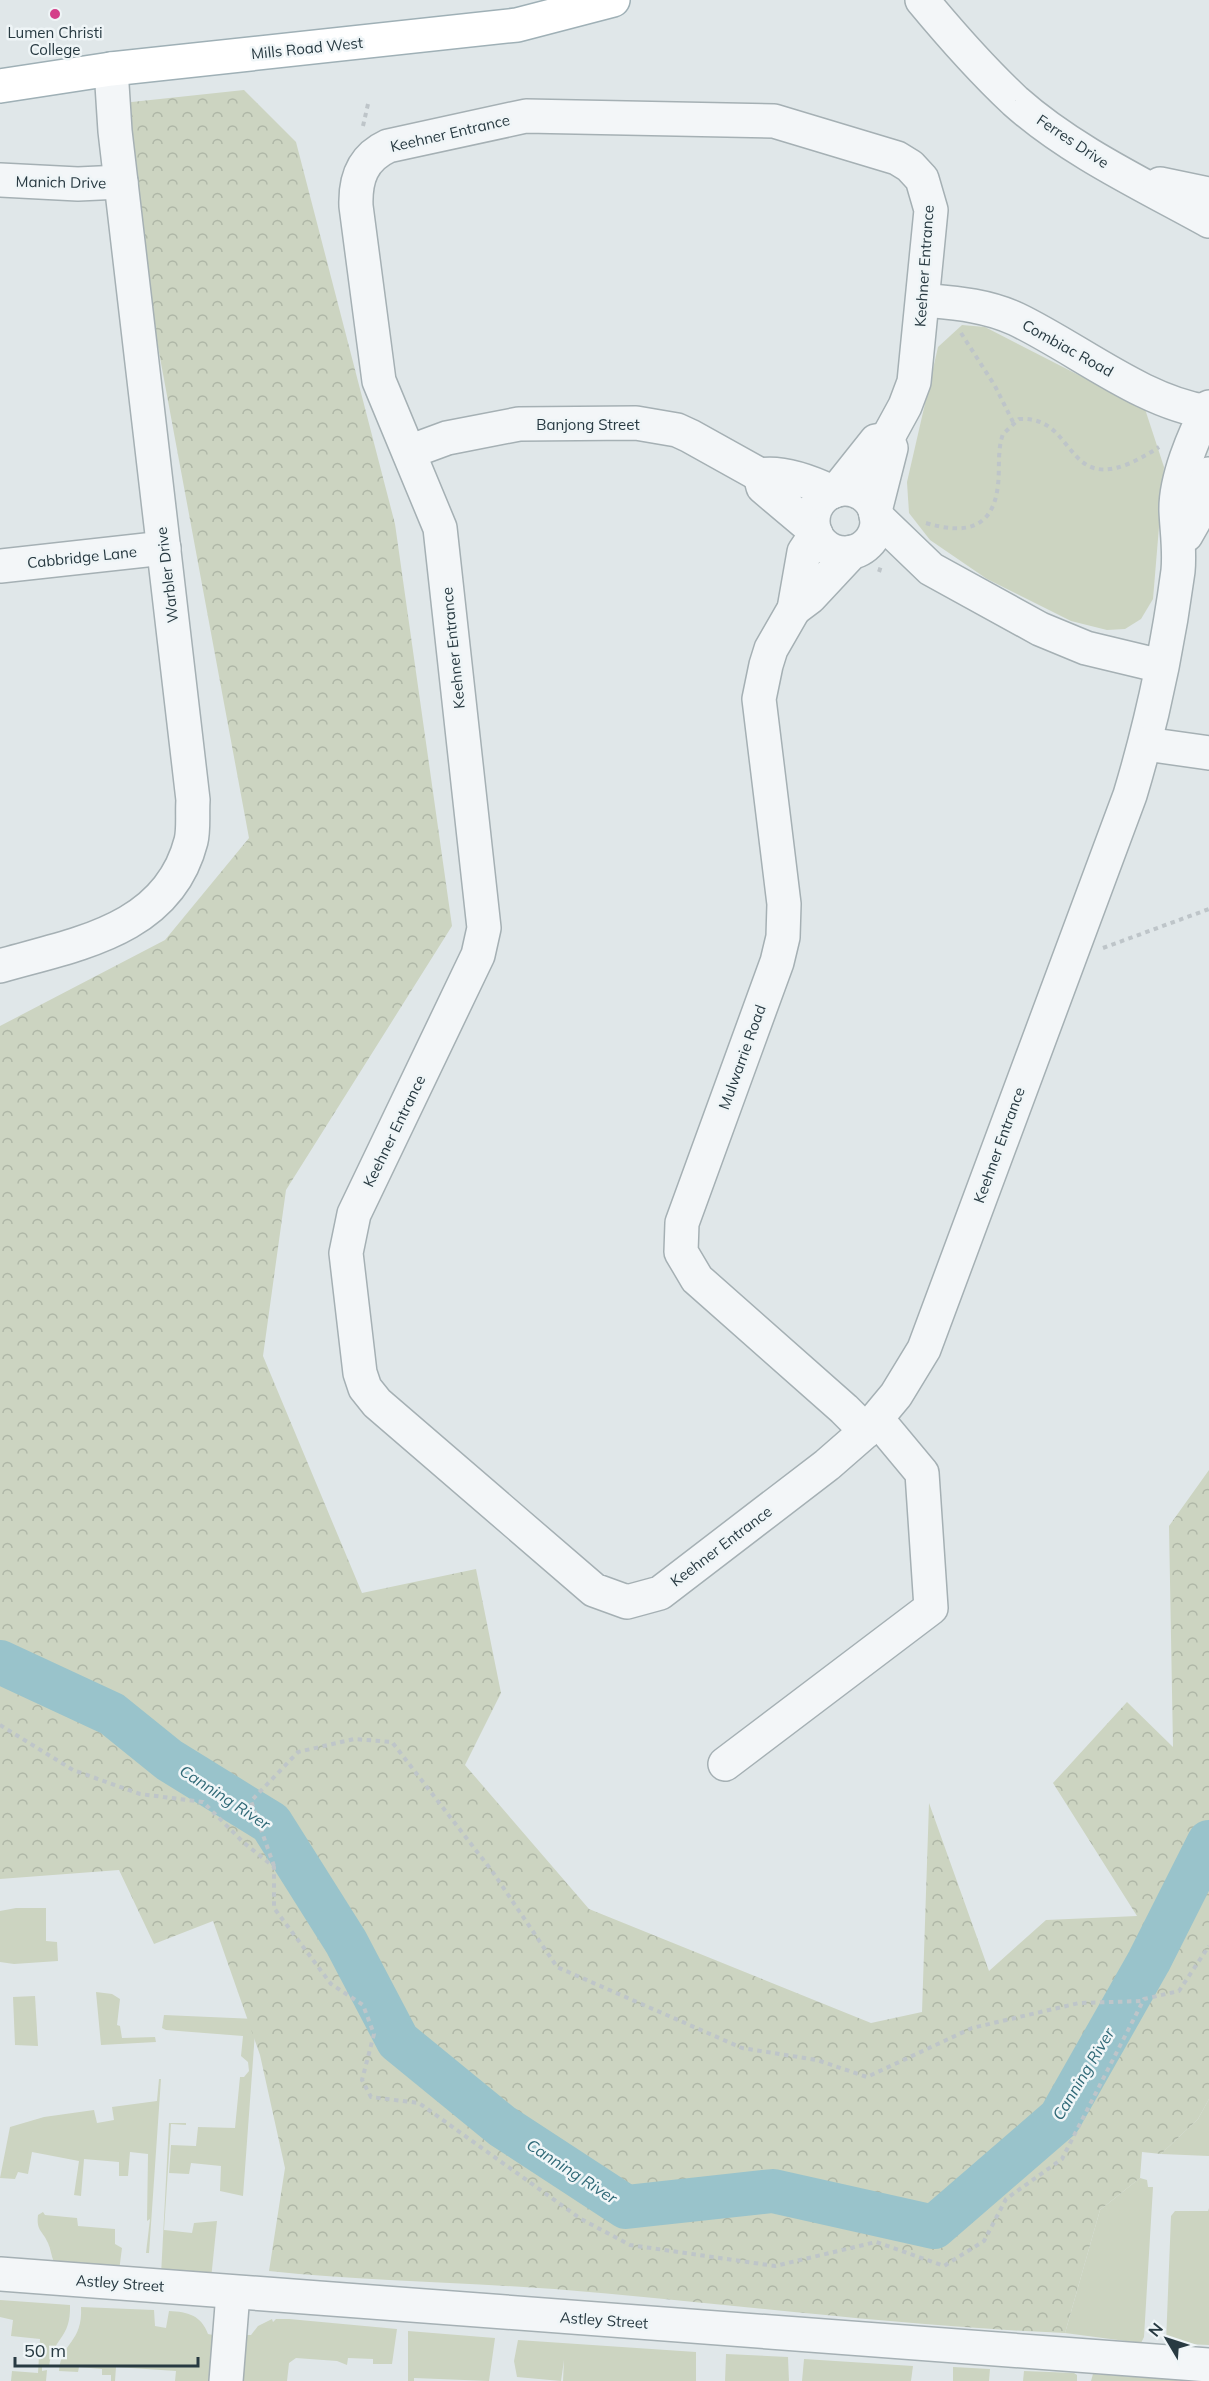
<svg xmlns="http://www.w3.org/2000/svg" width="1209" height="2381" font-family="Mulish,sans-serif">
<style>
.green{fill:#ccd4c1}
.forest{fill:url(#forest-crowns)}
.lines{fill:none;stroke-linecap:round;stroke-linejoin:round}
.river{stroke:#99c3cb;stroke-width:44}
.minor-casing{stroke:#a5b0b4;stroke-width:36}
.major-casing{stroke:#9fb0b6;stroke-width:36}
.path{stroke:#bec5c9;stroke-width:4;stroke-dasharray:4.5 4.5;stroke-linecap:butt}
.minor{stroke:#f3f6f8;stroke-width:33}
.major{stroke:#fff;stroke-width:33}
.poi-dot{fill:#d4408a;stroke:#eff5f7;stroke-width:2}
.labels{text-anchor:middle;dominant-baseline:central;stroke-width:5;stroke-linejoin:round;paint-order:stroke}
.poi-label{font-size:15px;fill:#283a42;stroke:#eff5f7}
.street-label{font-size:15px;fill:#283a42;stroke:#eff5f7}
.water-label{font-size:16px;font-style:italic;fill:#306977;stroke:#eff5f7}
</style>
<defs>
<pattern id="forest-crowns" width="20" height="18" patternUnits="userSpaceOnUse" patternTransform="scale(1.5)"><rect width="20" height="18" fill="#ccd4c1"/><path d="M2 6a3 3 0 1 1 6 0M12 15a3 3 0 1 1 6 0" fill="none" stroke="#afb7a7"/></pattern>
</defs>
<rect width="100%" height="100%" fill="#e0e7e9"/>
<!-- green -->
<g class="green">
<polygon points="962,325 985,327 1145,409 1164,467 1153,599 1141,619 1125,629 1107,630 1071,621 987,579 930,540 909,513 907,482 938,347"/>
<polygon points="16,1908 46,1908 46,1941 57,1942 58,1961 14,1964 0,1962 0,1911"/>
<polygon points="96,1992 112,1994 120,1999 117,2025 120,2026 122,2038 155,2037 156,2042 101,2045"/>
<polygon points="35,1996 38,2046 15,2045 13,1997"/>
<polygon points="164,2015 256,2019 243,2196 220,2191 221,2166 191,2163 189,2174 169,2173 171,2145 196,2146 198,2127 235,2128 240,2077 244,2077 249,2071 248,2062 241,2056 243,2036 166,2030 162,2028"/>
<polygon points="159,2079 161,2079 149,2253 146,2253 150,2219 147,2221 148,2154 130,2152 128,2176 119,2176 119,2162 84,2159 81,2196 74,2195 79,2161 32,2152 28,2174 18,2172 15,2179 0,2178 10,2127 44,2117 94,2110 97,2123 114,2120 112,2107 157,2101"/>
<polygon points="1209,2099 1209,2156 1161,2154 1198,2119"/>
<polygon points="169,2123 186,2123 186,2125 171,2124 164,2230 192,2233 194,2223 217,2221 211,2279 161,2275"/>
<polygon points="1140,2178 1147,2180 1148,2187 1153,2187 1144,2337 1141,2343 1065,2333 1100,2210"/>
<polygon points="1209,2208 1209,2345 1166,2343 1171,2216 1175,2211 1208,2211"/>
<path d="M 43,2212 L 45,2215 L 77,2218 L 78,2226 L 115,2229 L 115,2244 L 122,2248 L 119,2271 L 54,2262 C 51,2256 51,2249 48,2243 C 43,2231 36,2231 38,2215 Z"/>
<path d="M 0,2300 L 70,2305 C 71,2340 53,2336 49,2367 L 42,2366 L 42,2371 L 47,2370 L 46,2381 L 11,2381 L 12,2371 L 38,2373 L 40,2339 L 11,2336 L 13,2320 L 0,2317 Z"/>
<path d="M 81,2307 L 154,2310 L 155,2326 L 166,2328 L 169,2311 C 188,2312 201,2315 208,2334 L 213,2335 L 211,2381 L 175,2381 L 176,2371 L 116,2367 L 115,2381 L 111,2381 L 111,2375 L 102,2375 L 102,2369 L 79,2367 L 78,2372 L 59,2371 C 61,2342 83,2343 81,2307 Z"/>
<polygon points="272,2319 273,2322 276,2319 289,2319 397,2329 392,2364 373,2364 373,2359 348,2358 347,2365 337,2361 296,2358 289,2363 287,2381 241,2381 246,2335 251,2335 258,2326"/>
<polygon points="408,2331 495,2338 489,2381 414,2378 414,2381 408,2381"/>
<polygon points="518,2340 696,2352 696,2381 563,2381 564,2360 561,2381 517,2377 514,2361"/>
<polygon points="726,2354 788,2357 789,2381 725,2381"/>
<polygon points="804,2359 913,2366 911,2381 802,2381"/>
<polygon points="953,2367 990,2369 989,2381 953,2381"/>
<polygon points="1024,2371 1074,2373 1077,2375 1077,2381 1023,2381"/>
<polygon points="1093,2374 1195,2381 1091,2381"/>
</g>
<!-- forest -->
<path class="forest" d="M 244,90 L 296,142 L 395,524 L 452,926 L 286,1190 L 263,1356 L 362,1593 L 476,1569 L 501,1693 L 465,1765 L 589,1909 L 871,2023 L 922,2012 L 929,1803 L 989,1971 L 1046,1920 L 1137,1916 L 1053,1783 L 1127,1702 L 1173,1747 L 1169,1526 L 1209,1470 L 1209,2099 L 1198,2119 L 1161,2154 L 1142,2152 L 1140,2178 L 1100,2210 L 1065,2333 C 894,2326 725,2303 554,2289 C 459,2282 364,2281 269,2271 L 285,2168 L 260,2055 L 213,1921 L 154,1944 L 119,1870 L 0,1879 L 0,1026 L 165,940 L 249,838 L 113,104 Z"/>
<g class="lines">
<!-- river -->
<polyline class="river" points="0,1662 112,1714 169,1760 271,1823 346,1942 398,2041 502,2126 626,2207 773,2191 934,2227 1060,2118 1149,1961 1209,1842"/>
<defs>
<g id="minor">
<path d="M 922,0 C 951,35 982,70 1015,101 C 1071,151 1144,185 1209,221"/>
<polyline points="0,180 78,184 121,182"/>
<polyline points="1160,184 1209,194"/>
<path d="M 923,300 C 955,303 986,305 1016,319 C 1077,348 1143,403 1209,412"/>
<path d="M 887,439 L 905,406 L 914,382 L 931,210 L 922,179 L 910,166 L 897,158 L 774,121 L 526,116 L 388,146 C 362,158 355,179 356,206 L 379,381 L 440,528 L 484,928 L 478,955 L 354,1214 L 346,1253 L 360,1373 L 365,1388 L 377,1403 L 594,1590 L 627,1602 L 660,1593 L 827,1465 L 866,1431 L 896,1395 L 924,1349 L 1130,795 C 1152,722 1168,646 1178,571 C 1180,550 1177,532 1176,511 C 1175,480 1194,434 1209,407"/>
<polyline points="409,452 447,438 519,424 636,423 677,430 690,436 760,475"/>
<circle cx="845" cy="521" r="32"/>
<polyline points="837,490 876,441 887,439 891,448 875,511"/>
<polyline points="876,516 931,569 1040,629 1086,648 1161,666"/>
<path d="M 814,530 L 763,487 L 760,475 C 783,471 811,482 832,492"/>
<polyline points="816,534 804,552 794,609 771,649 766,665 759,699 784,904 783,937 777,962 682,1223 681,1252 697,1279 844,1409 866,1431"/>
<polyline points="1186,535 1194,521 1209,474"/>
<polyline points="0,566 164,548"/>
<polyline points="794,609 810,597 852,552"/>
<polyline points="1146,744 1209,753"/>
<path d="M 0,966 C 76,944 168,931 191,841 C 194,829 192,813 193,800 L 115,131 L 111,69"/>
<polyline points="725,1764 931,1608 922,1473 877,1419"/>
<polyline points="0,2274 1209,2365"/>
<polyline points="226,2381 233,2293"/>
</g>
<polyline id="major" points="0,86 111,69 517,25 613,0"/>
</defs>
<!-- minor casing -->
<use href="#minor" class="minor-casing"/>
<!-- major casing -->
<use href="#major" class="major-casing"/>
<!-- path -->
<g class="path">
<polyline points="363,126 368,104"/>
<polyline points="961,333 995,386 1013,422"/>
<path d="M 926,523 C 963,534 993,531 998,485 C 1000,468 997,451 1003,434 L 1019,419 C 1083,415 1060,512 1159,447"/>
<polyline points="879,572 881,566"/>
<polyline points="1103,948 1209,909"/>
<polyline points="0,1725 73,1770 140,1794 203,1802 243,1842 274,1867 274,1908 331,1984 363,2005 374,2034 362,2080 371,2097 419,2103 581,2219 630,2245 775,2266 876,2242 944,2266 984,2241 1006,2199 1062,2159 1144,1999 1179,1991 1209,1946"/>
<polyline points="274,1866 251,1801 298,1752 354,1739 392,1742 492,1871 557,1967 742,2048 817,2060 867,2077 972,2028 1079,2003 1143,2001"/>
</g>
<!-- minor -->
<use href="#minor" class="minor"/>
<!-- major -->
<use href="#major" class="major"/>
</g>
<!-- markers -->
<circle class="poi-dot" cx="55" cy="14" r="6"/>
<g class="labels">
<!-- poi labels -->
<g class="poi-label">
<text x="55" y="32">Lumen Christi<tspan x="55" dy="17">College</tspan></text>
</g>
<!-- street labels -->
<g class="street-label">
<text transform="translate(307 48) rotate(-6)">Mills Road West</text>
<text transform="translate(450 133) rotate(-13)">Keehner Entrance</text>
<text transform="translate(1073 141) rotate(34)">Ferres Drive</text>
<text transform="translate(61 182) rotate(1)">Manich Drive</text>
<text transform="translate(924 266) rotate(-86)">Keehner Entrance</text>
<text transform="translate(1068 348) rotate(29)">Combiac Road</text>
<text x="588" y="424">Banjong Street</text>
<text transform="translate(82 557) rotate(-6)">Cabbridge Lane</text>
<text transform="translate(167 575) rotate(-97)">Warbler Drive</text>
<text transform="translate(453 648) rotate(-96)">Keehner Entrance</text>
<text transform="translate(742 1057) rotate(-70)">Mulwarrie Road</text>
<text transform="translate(394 1131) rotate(-64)">Keehner Entrance</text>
<text transform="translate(999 1145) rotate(-70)">Keehner Entrance</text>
<text transform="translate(721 1546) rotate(-37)">Keehner Entrance</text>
<text transform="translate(120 2283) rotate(4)">Astley Street</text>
<text transform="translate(604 2320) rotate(4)">Astley Street</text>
</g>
<!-- water labels -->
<g class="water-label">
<text transform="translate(225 1797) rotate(33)">Canning River</text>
<text transform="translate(1083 2074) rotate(-59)">Canning River</text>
<text transform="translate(572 2171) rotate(33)">Canning River</text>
</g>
</g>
<!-- north arrow -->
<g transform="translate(1167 2339) rotate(309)" stroke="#eff5f7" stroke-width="4.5" paint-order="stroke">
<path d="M0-4.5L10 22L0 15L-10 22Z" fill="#283a42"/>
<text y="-9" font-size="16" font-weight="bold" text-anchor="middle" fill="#283a42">N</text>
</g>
<!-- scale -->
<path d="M15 2357v9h183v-9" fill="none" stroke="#283a42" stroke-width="3"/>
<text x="24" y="2357" font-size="18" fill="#283a42" stroke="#eff5f7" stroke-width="4.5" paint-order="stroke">50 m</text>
</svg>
